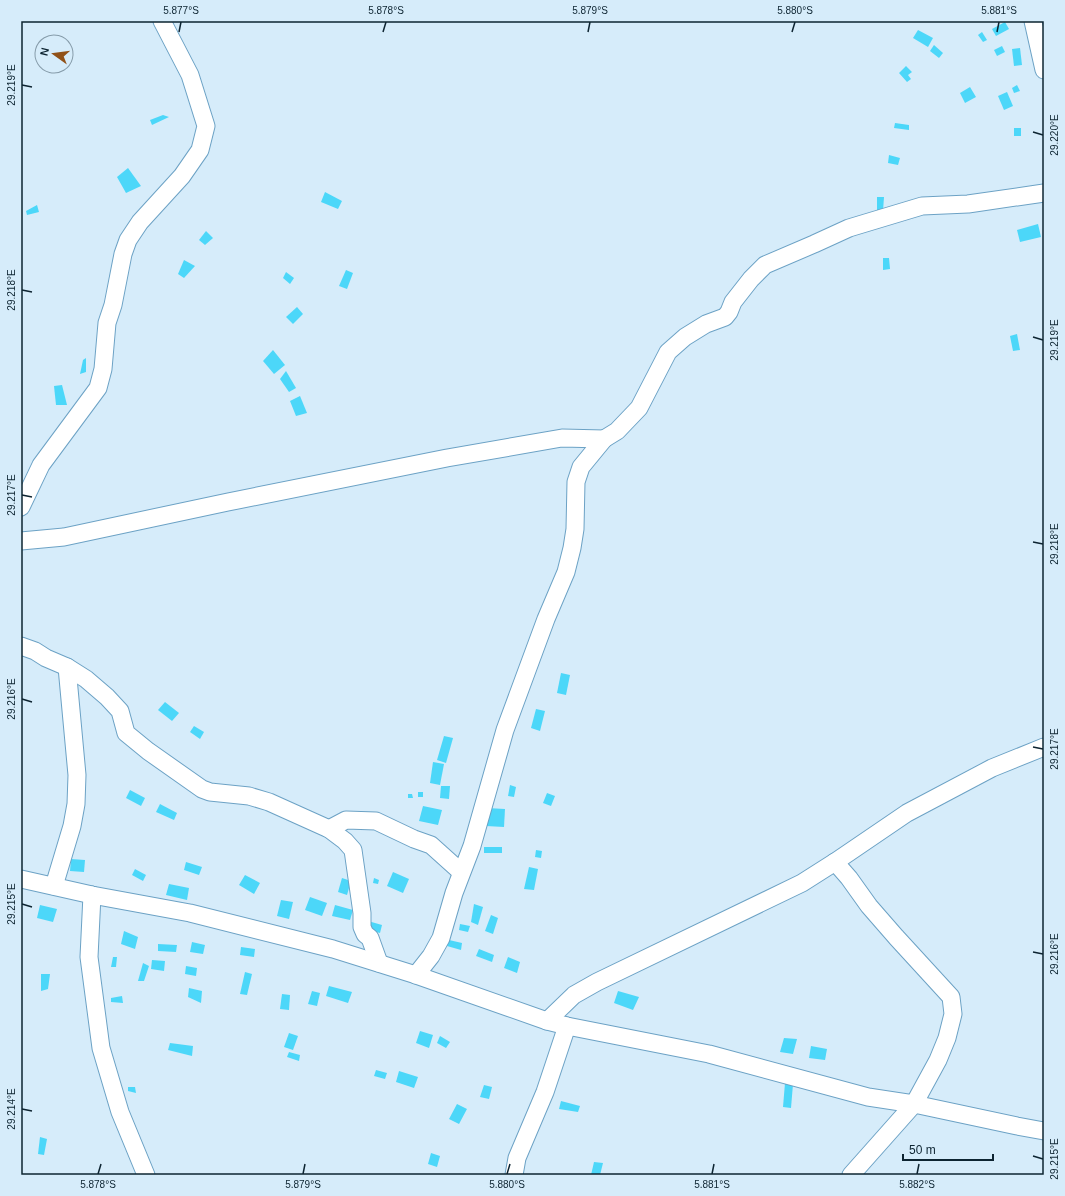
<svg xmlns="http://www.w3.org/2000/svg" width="1065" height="1196" font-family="Arial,sans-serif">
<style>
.building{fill:#4cd7f9}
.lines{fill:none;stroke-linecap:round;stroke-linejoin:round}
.minor-casing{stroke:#6ca2c5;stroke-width:19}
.minor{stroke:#fff;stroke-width:17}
.ticks{fill:none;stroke:#0d2431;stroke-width:1.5}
.neatline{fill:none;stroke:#0d2431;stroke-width:1.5}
.ticks-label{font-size:10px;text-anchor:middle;fill:#0d2431}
</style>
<rect width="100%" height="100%" fill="#d6ecfa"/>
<!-- building -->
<g class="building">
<polygon points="1005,22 1009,29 996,36 992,29"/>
<polygon points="918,30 933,38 928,47 913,38"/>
<polygon points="982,32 987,40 983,42 978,35"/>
<polygon points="934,45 943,53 939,58 930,51"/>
<polygon points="1002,46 1005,52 997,56 994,50"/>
<polygon points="1020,48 1022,65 1014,66 1012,49"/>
<polygon points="906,66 912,72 908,75 911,79 907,82 899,73"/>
<polygon points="1017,85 1020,91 1014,93 1012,88"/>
<polygon points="970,87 976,97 965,103 960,93"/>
<polygon points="1007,92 1013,106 1004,110 998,96"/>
<polygon points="163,115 169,117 152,125 150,120"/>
<polygon points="895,123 909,125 909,130 894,128"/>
<rect x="1014" y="128" width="7" height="8"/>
<polygon points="889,155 900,158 898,165 888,163"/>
<polygon points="128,168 141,186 126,193 117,177"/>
<polygon points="325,192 342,201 338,209 321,202"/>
<polygon points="877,197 884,197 883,211 877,210"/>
<polygon points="37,205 39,212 27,215 26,211"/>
<polygon points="1038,224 1041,237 1020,242 1017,230"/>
<polygon points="206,231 213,238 205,245 199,240"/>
<polygon points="883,258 889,258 890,269 883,270"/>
<polygon points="184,260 195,266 184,278 178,274"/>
<polygon points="346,270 353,273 347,289 339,286"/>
<polygon points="286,272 294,278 290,284 283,278"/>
<polygon points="297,307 303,314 293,324 286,317"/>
<polygon points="1017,334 1020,350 1013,351 1010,336"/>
<polygon points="273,350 285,365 274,374 263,361"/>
<polygon points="86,358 86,372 80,374 83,360"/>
<polygon points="286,371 296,388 289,392 280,379"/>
<polygon points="62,385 67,405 56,405 54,386"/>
<polygon points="300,396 307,413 296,416 290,401"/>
<polygon points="561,673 570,675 566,695 557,693"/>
<polygon points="165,702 179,713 172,721 158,710"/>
<polygon points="536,709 545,711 540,731 531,728"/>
<polygon points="194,726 204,732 200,739 190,732"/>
<polygon points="444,736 453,738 446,763 437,760"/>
<polygon points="433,762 444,764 440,785 430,783"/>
<polygon points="510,785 516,787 514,797 508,796"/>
<polygon points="441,786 450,786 449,799 440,798"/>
<polygon points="130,790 145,798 141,806 126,798"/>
<rect x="418" y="792" width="5" height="5"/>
<polygon points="547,793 555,796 551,806 543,803"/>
<polygon points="408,794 412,794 413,798 408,798"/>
<polygon points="160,804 177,813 174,820 156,812"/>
<polygon points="423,806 442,810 438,825 419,821"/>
<polygon points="487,808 505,809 504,827 486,826"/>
<rect x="484" y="847" width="18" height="6"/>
<polygon points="536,850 542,851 541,858 535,857"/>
<polygon points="71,859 85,860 84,872 70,871"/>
<polygon points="186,862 202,867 199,875 184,870"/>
<polygon points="529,867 538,869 534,890 524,889"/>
<polygon points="135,869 146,875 143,881 132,875"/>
<polygon points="393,872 409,879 403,893 387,886"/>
<polygon points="245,875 260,883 254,894 239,885"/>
<polygon points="342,878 351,881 347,895 338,892"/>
<polygon points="374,878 379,880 378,884 373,883"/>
<polygon points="169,884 189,888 187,900 166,895"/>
<polygon points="310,897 327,903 322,916 305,910"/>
<polygon points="281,900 293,902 289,919 277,916"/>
<polygon points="474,904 483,907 478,925 471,922"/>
<polygon points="40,905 57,909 53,922 37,918"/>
<polygon points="335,905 353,910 350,920 332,916"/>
<polygon points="491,915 498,918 493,934 485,931"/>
<polygon points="368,921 382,925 380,933 365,929"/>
<polygon points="460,924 470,926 468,932 459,930"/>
<polygon points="124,931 138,937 135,949 121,944"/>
<polygon points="449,940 462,943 461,950 447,946"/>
<polygon points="192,942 205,945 203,954 190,952"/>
<polygon points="158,944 177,945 176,952 158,951"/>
<polygon points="241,947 255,949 254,957 240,955"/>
<polygon points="479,949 494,955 492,962 476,956"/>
<polygon points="113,957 117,957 116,967 111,967"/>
<polygon points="508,957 520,962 517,973 504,968"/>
<polygon points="152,960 165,961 164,971 151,969"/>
<polygon points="143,963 149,966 144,981 138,981"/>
<polygon points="186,966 197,968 196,976 185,974"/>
<polygon points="245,972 252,974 247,995 240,994"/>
<polygon points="41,974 50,974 48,989 41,991"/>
<polygon points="329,986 352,992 348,1003 326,996"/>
<polygon points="189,988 202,991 201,1003 188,997"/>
<polygon points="312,991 320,993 317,1006 308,1004"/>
<polygon points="618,991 639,997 633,1010 614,1003"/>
<polygon points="282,994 290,995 289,1010 280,1009"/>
<polygon points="122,996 123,1003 111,1002 111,998"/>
<polygon points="420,1031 433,1035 429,1048 416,1043"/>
<polygon points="289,1033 298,1036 293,1050 284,1047"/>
<polygon points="440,1036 450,1042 446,1048 437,1043"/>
<polygon points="784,1038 797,1039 793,1054 780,1052"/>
<polygon points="170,1043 193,1046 192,1056 168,1050"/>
<polygon points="811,1046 827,1049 825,1060 809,1058"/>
<polygon points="289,1052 300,1055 299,1061 287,1057"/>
<polygon points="376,1070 387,1073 385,1079 374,1076"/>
<polygon points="399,1071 418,1077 414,1088 396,1082"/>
<polygon points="785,1083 793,1084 791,1108 783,1107"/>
<polygon points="484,1085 492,1087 489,1099 480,1097"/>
<polygon points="128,1087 135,1087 136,1093 128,1091"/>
<polygon points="561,1101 580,1106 578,1112 559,1109"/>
<polygon points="457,1104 467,1109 459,1124 449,1119"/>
<polygon points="40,1137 47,1139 44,1155 38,1154"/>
<polygon points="431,1153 440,1156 437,1167 428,1164"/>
<polygon points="594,1162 603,1163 600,1175 591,1175"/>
</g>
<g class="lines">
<defs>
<g id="minor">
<polyline points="1033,21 1044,70"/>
<polyline points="21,507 41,465 98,388 103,369 107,323 113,305 123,254 128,240 140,222 182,176 200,150 206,126 190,75 162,21"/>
<polyline points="21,541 64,537 228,502 447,458 562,438 604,439"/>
<polyline points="21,646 35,651 46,658 67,667 86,679 107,697 120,711 126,733 148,751 202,789 210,792 249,796 269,802 329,829 345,841 353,850 362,913 362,927 365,934 370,938 379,963"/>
<polyline points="329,829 346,820 376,821 414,839 431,845 461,872"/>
<polyline points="835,862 849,878 869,906 896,937 951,997 953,1014 947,1038 938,1060 914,1104 851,1175"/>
<polyline points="21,879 92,895 190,913 333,949 416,975 547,1021 567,1026 709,1054 868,1097 914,1104 1017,1126 1044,1131"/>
<polyline points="54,886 72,826 76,804 77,775 67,667"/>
<polyline points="92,895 89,957 101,1048 120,1112 146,1175"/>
<polyline points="416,975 431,956 441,938 454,893 472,846 505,730 546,619 566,572 572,548 575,529 576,482 581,467 604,439 617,431 639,408 668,352 685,337 706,324 725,317 729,312 733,302 751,279 765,265 814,244 849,228 922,206 968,204 1044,193"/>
<polyline points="547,1021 574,995 597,982 802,883 835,862 907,813 992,768 1044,747"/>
<polyline points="514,1175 517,1158 545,1092 567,1026"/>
</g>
</defs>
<!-- minor casing -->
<use href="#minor" class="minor-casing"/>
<!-- minor -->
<use href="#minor" class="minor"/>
</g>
<!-- ticks -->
<path class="ticks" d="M 179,32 L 181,22M 383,32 L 386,22M 588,32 L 590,22M 792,32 L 795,22M 997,32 L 999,22M 22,85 L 32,87M 1033,132 L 1043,135M 22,290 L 32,292M 1033,337 L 1043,340M 22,495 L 32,497M 1033,542 L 1043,544M 22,699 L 32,702M 1033,747 L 1043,749M 22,904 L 32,907M 1033,952 L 1043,954M 22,1109 L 32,1111M 1033,1156 L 1043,1159M 98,1174 L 101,1164M 303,1174 L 305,1164M 507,1174 L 510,1164M 712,1174 L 714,1164M 917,1174 L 919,1164"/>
<!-- border -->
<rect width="1065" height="1196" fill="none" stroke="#d6ecfa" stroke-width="44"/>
<!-- north arrow -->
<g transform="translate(54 54) rotate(284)"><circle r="19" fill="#d6ecfa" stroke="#869caa"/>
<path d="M0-3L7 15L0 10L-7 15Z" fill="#905118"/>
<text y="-6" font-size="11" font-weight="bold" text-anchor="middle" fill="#0d2431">N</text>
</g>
<!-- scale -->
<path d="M903 1154v6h90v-6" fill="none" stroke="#0d2431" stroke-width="2"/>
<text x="909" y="1154" font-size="12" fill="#0d2431" stroke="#d6ecfa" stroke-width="3" paint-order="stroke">50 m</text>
<rect x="22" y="22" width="1021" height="1152" class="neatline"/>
<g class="ticks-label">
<text x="181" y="14">5.877°S</text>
<text x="386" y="14">5.878°S</text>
<text x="590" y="14">5.879°S</text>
<text x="795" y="14">5.880°S</text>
<text x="999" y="14">5.881°S</text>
<text transform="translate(11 85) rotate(-90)" y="4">29.219°E</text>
<text transform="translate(1054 135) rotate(-90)" y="4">29.220°E</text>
<text transform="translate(11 290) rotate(-90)" y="4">29.218°E</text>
<text transform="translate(1054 340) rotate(-90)" y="4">29.219°E</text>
<text transform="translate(11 495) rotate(-90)" y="4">29.217°E</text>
<text transform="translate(1054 544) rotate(-90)" y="4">29.218°E</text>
<text transform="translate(11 699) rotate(-90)" y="4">29.216°E</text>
<text transform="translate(1054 749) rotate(-90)" y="4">29.217°E</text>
<text transform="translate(11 904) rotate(-90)" y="4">29.215°E</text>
<text transform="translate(1054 954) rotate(-90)" y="4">29.216°E</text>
<text transform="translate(11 1109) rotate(-90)" y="4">29.214°E</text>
<text transform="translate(1054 1159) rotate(-90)" y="4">29.215°E</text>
<text x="98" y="1188">5.878°S</text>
<text x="303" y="1188">5.879°S</text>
<text x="507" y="1188">5.880°S</text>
<text x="712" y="1188">5.881°S</text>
<text x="917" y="1188">5.882°S</text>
</g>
</svg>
